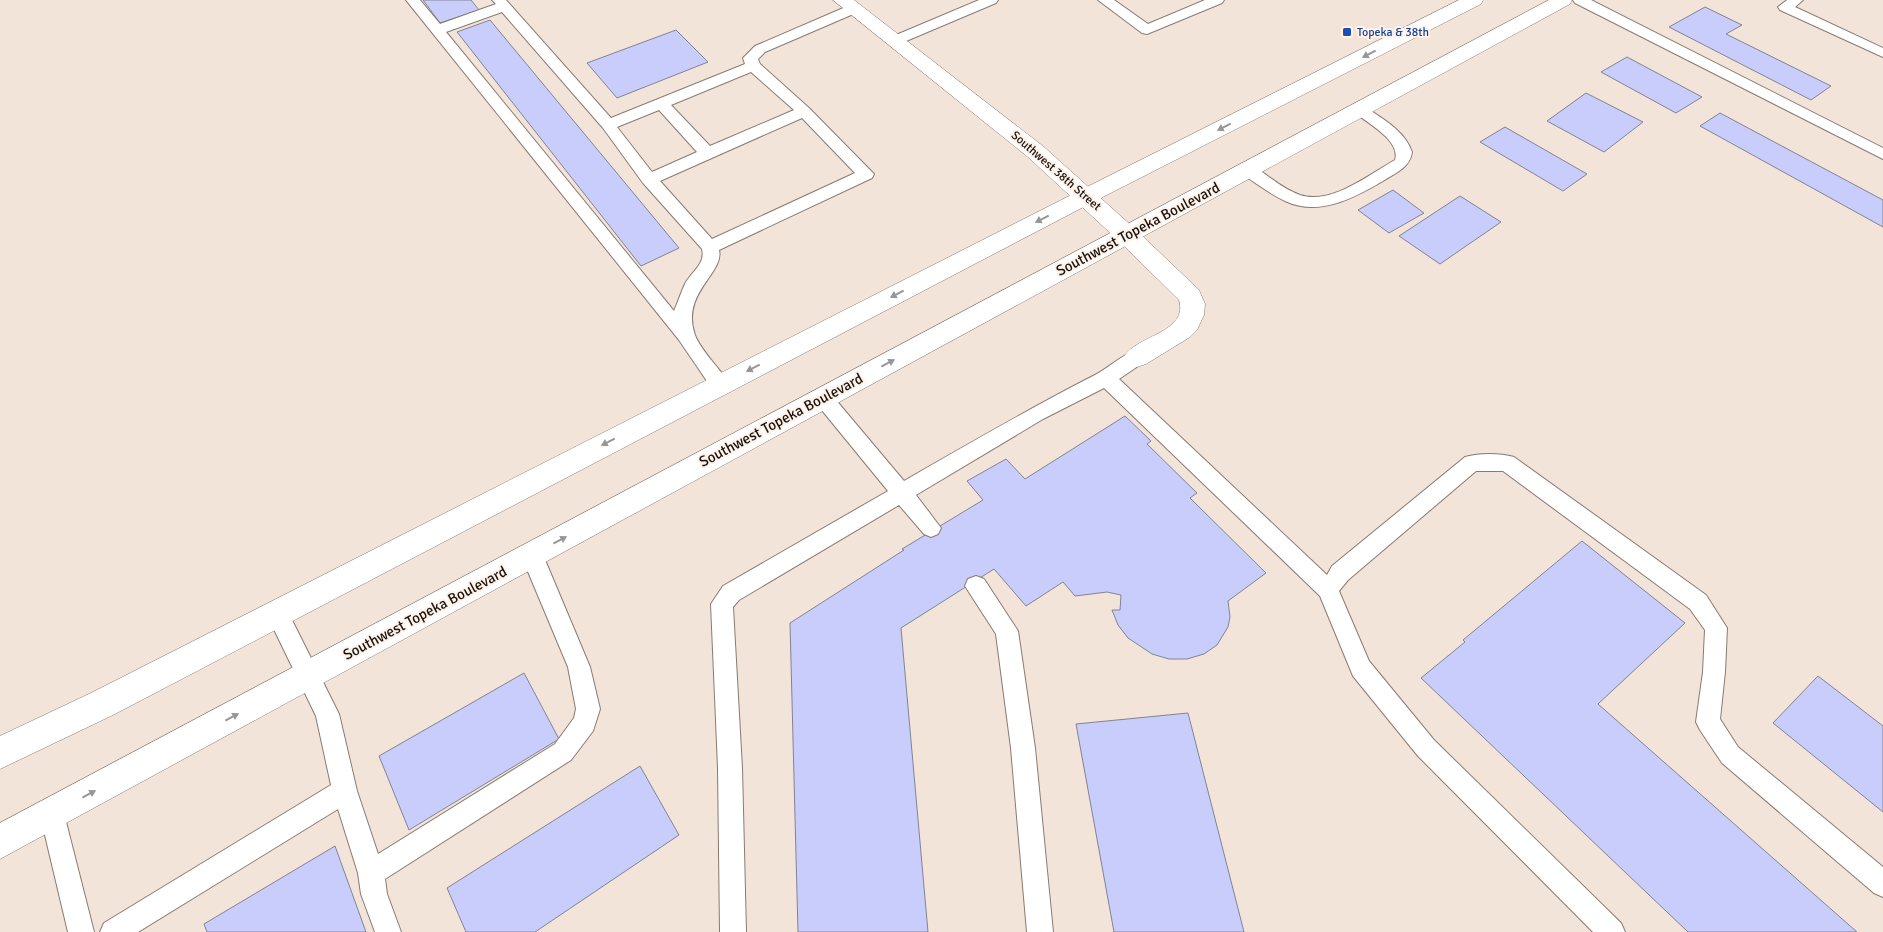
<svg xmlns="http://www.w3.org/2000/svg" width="1883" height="932" font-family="Signika,sans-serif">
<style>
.building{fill:#c9cdfb;stroke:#828392}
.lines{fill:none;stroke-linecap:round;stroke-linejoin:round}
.lane-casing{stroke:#887b71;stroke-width:2}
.street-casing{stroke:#887b71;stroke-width:1}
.primary-casing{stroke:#887b71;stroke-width:1}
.lane{fill:#fff;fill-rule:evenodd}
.street{fill:#fff;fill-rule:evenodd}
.primary{fill:#fff;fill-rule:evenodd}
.oneway{fill:#989594}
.transit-dot{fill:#1a4fb4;stroke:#fef2e9;stroke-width:2}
.labels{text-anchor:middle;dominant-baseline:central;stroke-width:4;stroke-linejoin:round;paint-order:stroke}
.far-transit-label{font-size:12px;fill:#164399;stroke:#fef2e9;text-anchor:start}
.far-street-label{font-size:12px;fill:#191411;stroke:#fef2e9}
.street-label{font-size:15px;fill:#191411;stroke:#fef2e9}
</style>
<rect width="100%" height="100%" fill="#f3e4d9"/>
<!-- building -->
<g class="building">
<polygon points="423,0 471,0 479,10 440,23"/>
<polygon points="1705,7 1742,25 1726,34 1831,86 1811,100 1669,27"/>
<polygon points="490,20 679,248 641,266 457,32"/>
<polygon points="676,30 708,62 617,98 587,63"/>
<polygon points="1627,57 1702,97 1676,113 1601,72"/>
<polygon points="1586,93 1643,122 1604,152 1547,121"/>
<polygon points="1720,113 1883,200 1883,227 1700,126"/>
<polygon points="1505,127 1587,174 1563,191 1480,142"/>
<polygon points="1393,190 1424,213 1389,233 1358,210"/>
<polygon points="1460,196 1501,222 1440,264 1399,236"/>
<polygon points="1125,416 1151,441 1147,444 1197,493 1190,498 1266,573 1228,601 1230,617 1228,627 1217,645 1204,654 1187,659 1169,659 1152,654 1128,638 1118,625 1112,610 1120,610 1121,595 1107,592 1075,596 1063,582 1026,606 994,569 901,628 928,932 798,932 790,623 904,550 902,549 983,500 967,481 1006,459 1025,479"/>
<polygon points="1582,541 1685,623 1598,704 1857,932 1688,932 1421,678 1465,642 1463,640"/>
<polygon points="524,673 559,739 409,830 379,756"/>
<polygon points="1818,676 1883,726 1883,812 1773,723"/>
<polygon points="1188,713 1244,932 1114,932 1076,724"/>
<polygon points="640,766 679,835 535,932 466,932 447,888"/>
<polygon points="335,846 366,932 207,932 204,924"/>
</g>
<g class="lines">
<defs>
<g id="lane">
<path d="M 406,0 L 420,0 L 440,24 L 496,4 L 492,0 L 506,0 L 611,118 L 745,64 L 743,58 L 755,46 L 848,6 L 858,6 L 860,9 L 858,12 L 765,52 L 758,59 L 760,64 L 809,108 L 874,174 L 872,178 L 719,250 C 725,273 680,293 695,335 C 700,349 718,367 727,380 L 729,385 L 727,390 L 720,392 L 713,390 L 679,340 ZM 502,12 L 603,128 L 643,183 L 702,249 C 706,264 691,272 685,284 C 681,292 678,302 674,311 L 446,32 ZM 751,72 L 794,110 L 710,146 L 671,105 ZM 659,110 L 697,152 L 652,172 L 617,127 ZM 802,118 L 855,173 L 712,239 L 660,181 Z"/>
<polygon points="979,0 998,0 996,3 899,44 889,44 887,41 889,38"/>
<polygon points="1098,0 1114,0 1148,24 1205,0 1224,0 1222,3 1147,34 1142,33"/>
<polygon points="1573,0 1591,0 1883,148 1883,159 1575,3"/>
<polygon points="1787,0 1803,0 1795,7 1883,48 1883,57 1780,10 1778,7"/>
<path d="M 1360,105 L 1365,107 C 1383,119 1405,131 1412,152 C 1410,168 1395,173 1383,181 C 1354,198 1319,217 1285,201 C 1270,194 1256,183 1242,174 L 1240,170 L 1242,166 L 1248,165 L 1254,166 C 1268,176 1283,189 1300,195 C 1332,205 1368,175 1395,160 C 1401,141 1368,123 1355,113 L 1352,110 L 1355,107 Z"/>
<path d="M 1137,350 L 1144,352 L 1146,357 L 1144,362 L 1119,379 L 1327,575 L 1332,566 L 1465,457 C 1479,453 1500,453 1514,457 L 1706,595 L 1727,628 L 1725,672 L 1720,719 L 1738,747 L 1883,867 L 1883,897 L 1874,893 L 1722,763 L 1700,730 L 1696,722 L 1703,672 L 1705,630 L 1690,609 L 1503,471 L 1476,471 L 1348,580 L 1339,591 L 1369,661 L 1434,740 L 1621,923 L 1625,932 L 1593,932 L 1418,756 L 1353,676 L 1320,596 L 1104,388 L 1043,419 L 916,495 L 941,528 L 938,534 L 931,537 L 924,534 L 899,505 L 739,600 L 733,607 L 742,768 L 746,932 L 720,932 L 718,768 L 711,604 L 723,586 L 888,491 L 816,403 L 813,398 L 816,393 L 823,391 L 830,393 L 904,481 C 967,445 1030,408 1095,375 C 1109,368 1121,355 1137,350 Z"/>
<polygon points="532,546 540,548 590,667 600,709 593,731 571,760 385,879 387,894 401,932 375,932 361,894 358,873 338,809 138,932 100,932 104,923 331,785 316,716 266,613 269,606 277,603 285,606 339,714 357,791 378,854 555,744 574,718 576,709 568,667 521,555 524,548"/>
<polygon points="976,576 984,579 1018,631 1035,748 1053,932 1027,932 1011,748 996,634 965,586 968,579"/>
<polygon points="52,802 61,805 64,814 94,932 68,932 40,814 43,805"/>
</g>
<path id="street" d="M 833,0 L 854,0 L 1044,147 L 1135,229 L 1199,290 L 1205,304 L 1204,315 L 1197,330 L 1190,337 L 1146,364 L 1137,367 L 1128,364 L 1124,357 C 1136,335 1189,333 1179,300 L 1119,241 L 1028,157 Z"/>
<g id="primary">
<polygon points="1459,0 1483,0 1481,4 1093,202 113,715 0,769 0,736 91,693 1077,192"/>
<polygon points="1549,0 1572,0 1570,4 0,859 0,823"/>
</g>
</defs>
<!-- lane casing -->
<use href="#lane" class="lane-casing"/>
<!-- street casing -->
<use href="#street" class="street-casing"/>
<!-- primary casing -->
<use href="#primary" class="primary-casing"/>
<!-- lane -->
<use href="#lane" class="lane"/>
<!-- street -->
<use href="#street" class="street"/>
<!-- primary -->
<use href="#primary" class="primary"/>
</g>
<!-- one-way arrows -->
<defs><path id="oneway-solid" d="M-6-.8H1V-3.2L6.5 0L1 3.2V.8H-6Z" transform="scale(1.25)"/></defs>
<g class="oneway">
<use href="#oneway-solid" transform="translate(1369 54) rotate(153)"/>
<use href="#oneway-solid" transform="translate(1224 127) rotate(153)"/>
<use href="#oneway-solid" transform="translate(1042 219) rotate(153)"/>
<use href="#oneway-solid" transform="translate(897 294) rotate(153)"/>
<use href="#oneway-solid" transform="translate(888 363) rotate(-28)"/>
<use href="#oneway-solid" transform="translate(753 368) rotate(153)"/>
<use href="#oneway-solid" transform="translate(608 442) rotate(153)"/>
<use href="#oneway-solid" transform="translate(560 540) rotate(-28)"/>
<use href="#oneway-solid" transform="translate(232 717) rotate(-28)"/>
<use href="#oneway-solid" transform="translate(89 794) rotate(-28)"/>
</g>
<!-- markers -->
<rect class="transit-dot" x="1342" y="27" width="10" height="10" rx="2.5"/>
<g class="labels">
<!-- far-transit labels -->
<g class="far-transit-label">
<text x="1357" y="32">Topeka &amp; 38th</text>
</g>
<!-- far-street labels -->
<g class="far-street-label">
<text transform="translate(1056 171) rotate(41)">Southwest 38th Street</text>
</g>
<!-- street labels -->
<g class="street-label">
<text transform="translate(1138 229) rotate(-28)">Southwest Topeka Boulevard</text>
<text transform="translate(781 420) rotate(-28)">Southwest Topeka Boulevard</text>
<text transform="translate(425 613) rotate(-28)">Southwest Topeka Boulevard</text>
</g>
</g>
</svg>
